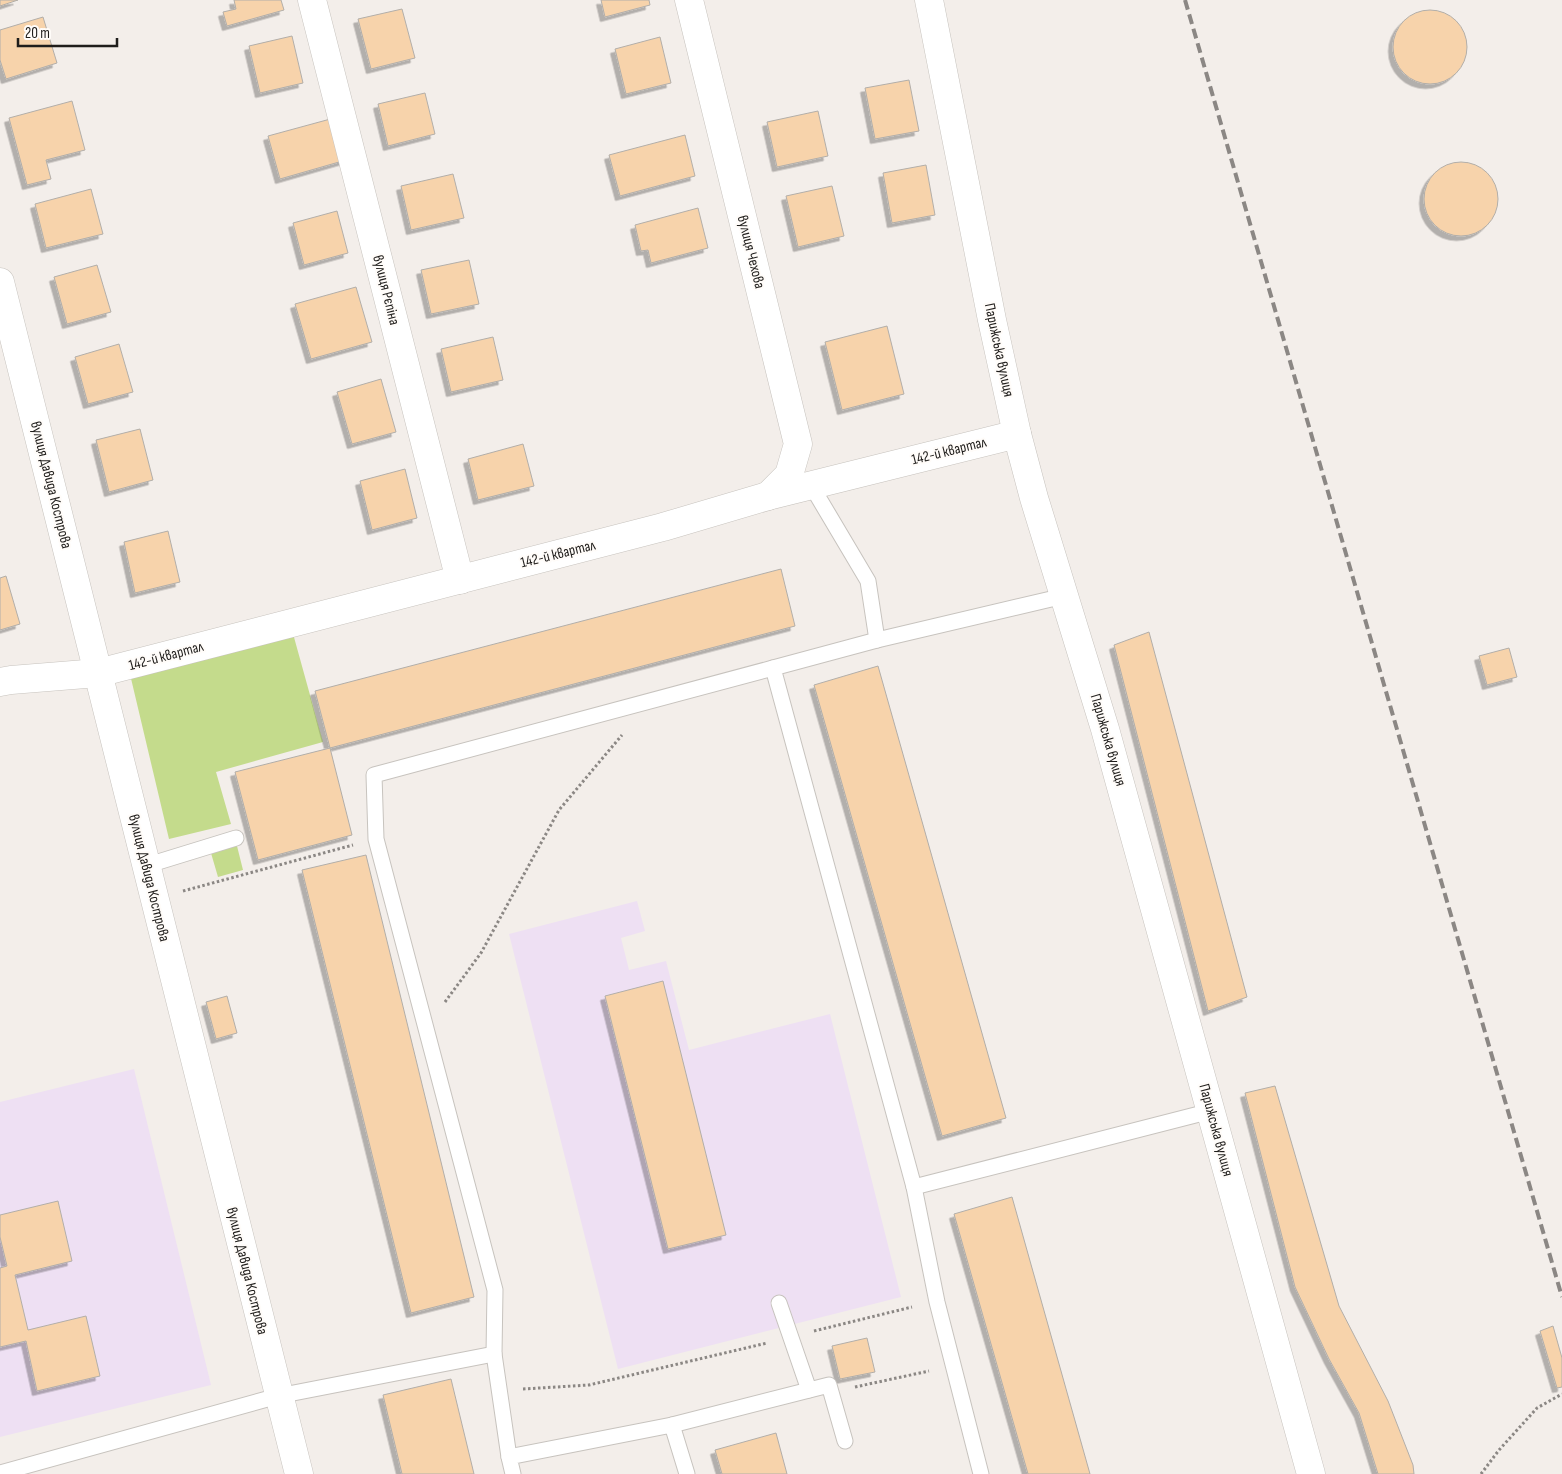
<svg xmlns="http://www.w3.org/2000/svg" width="1562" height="1474" font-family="'Sofia Sans Condensed',sans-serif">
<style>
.education{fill:#eee0f3}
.green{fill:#c4db8c}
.building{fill:#f7d3ab;stroke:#b2aea9;filter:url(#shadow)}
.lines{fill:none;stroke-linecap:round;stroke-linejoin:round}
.service-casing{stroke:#c7c3be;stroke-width:17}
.minor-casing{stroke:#c7c3be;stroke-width:29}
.tertiary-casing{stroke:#c7c3be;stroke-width:29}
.path{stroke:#8b8784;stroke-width:3;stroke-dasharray:2.5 2.5;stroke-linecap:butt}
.service{stroke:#fff;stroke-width:15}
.minor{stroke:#fff;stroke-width:28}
.tertiary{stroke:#fff;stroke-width:28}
.rail{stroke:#8b8784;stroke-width:4;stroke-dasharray:10 5;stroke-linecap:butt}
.labels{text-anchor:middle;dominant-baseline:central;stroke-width:4;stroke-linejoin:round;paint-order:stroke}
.street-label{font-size:15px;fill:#1f1d1b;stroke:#fffcf9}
</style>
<defs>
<filter id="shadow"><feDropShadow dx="-4.5" dy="4.5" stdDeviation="0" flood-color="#0004"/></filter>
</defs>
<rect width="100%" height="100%" fill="#f3eeea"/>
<!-- education -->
<g class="education">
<polygon points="637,901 645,931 621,938 629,970 666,961 689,1050 830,1014 901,1297 618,1369 509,934"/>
<polygon points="134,1069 211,1385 0,1437 0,1102"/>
</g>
<!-- green -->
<g class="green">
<polygon points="292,630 323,742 216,772 231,824 169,839 129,670"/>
<polygon points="237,846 243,870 218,877 211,853"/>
</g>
<!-- building -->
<g class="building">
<polygon points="0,0 18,0 0,6"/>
<polygon points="234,0 281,0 284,10 227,26 223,12 236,9"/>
<polygon points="601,0 649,0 650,5 605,17"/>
<polygon points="402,9 415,58 371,69 358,19"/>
<circle cx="1430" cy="47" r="37"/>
<polygon points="43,17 57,63 6,79 0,60 0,30"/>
<polygon points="292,36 303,83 260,93 249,46"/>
<polygon points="660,37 671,83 626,94 615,49"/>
<polygon points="909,80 919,131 875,139 865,88"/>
<polygon points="425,93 435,134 388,146 378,104"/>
<polygon points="72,101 85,150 46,160 51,179 27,185 9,118"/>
<polygon points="818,111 828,156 777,167 767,122"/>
<polygon points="334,118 346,160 280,179 268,136"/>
<polygon points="685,135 695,176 620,196 609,155"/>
<circle cx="1461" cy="199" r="37"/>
<polygon points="926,165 935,215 892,223 883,173"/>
<polygon points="453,174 464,218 411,230 401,186"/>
<polygon points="832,186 844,236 798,247 786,196"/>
<polygon points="91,189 103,234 46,248 35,204"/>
<polygon points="698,208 708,248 651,263 648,250 641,251 635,225"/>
<polygon points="337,211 348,253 304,265 293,223"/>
<polygon points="469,260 479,304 431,314 421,270"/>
<polygon points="97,265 111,312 67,324 54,277"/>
<polygon points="356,287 372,342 311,359 295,304"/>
<polygon points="887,326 904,394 842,410 825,342"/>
<polygon points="493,337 503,380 451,392 441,349"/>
<polygon points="119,344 133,392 88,404 75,357"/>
<polygon points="381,379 396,432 352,444 337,392"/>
<polygon points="140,429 153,480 109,492 96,440"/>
<polygon points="523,444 534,486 478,500 468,459"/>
<polygon points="405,469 417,518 372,530 360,481"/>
<polygon points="168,531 180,582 135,593 124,542"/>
<polygon points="781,569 795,626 330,748 315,691"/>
<polygon points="6,576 20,624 0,630 0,578"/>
<polygon points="1149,632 1247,997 1208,1011 1114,645"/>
<polygon points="1509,648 1517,677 1487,685 1479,656"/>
<polygon points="878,666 1006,1118 942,1136 814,685"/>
<polygon points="330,748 352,835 258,860 235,772"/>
<polygon points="366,855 474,1297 411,1313 302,870"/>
<polygon points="663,981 726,1235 668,1249 605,996"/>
<polygon points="227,996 237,1033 216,1039 206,1002"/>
<polygon points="1275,1086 1339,1306 1388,1401 1413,1465 1414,1474 1378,1474 1359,1413 1329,1359 1295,1287 1245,1093"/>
<polygon points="1012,1197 1090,1474 1028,1474 954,1214"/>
<polygon points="58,1201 72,1261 15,1275 28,1330 86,1316 100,1376 37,1391 26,1341 0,1347 0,1268 7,1266 0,1237 0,1215"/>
<polygon points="1553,1326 1562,1358 1562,1387 1557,1388 1540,1331"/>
<polygon points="867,1338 875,1372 840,1379 832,1346"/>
<polygon points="451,1379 474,1474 402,1474 383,1395"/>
<polygon points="776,1433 787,1474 722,1474 715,1450"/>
</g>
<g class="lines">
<defs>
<g id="service">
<polyline points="811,485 868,581 877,640 773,668 914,1187 937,1302 981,1474"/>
<polyline points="877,640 1064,596"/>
<polyline points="145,866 236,838"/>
<polyline points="914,1187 1211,1111"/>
<polyline points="779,1303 809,1390"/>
<polyline points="672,1425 829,1385 845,1441"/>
<polyline points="509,1457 494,1354 495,1290 376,839 374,775 773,668"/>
<polyline points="0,1473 278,1396 494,1354"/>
<polyline points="513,1474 509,1457 672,1425 687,1474"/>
</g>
<g id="minor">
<polyline points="312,0 460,580"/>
<polyline points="689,0 798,444 789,475 768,496"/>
<polyline points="929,0 992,320 1017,434 1034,498 1105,729 1311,1474"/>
<polyline points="0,682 11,680 98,673 663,527 768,496 1017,434"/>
</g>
<polyline id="tertiary" points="0,282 299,1474"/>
</defs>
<!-- service casing -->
<use href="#service" class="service-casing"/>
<!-- minor casing -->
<use href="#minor" class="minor-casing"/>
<!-- tertiary casing -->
<use href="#tertiary" class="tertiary-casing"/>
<!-- path -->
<g class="path">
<polyline points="183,891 353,845"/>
<polyline points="445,1002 481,953 559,810 622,735"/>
<polyline points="814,1331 912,1307"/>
<polyline points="855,1387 929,1371"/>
<polyline points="523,1389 589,1385 767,1343"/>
<polyline points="1481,1474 1499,1450 1537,1408 1562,1394"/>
</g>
<!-- service -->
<use href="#service" class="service"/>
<!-- minor -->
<use href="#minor" class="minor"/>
<!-- tertiary -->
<use href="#tertiary" class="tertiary"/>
<!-- rail -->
<polyline class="rail" points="1185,0 1562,1297"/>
</g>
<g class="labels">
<!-- street labels -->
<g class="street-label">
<text transform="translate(751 252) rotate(76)">вулиця Чехова</text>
<text transform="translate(386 290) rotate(76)">вулиця Рєпіна</text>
<text transform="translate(999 350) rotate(78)">Парижська вулиця</text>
<text transform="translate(949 451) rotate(-14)">142-й квартал</text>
<text transform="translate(51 485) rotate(76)">вулиця Давида Кострова</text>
<text transform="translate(558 554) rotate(-14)">142-й квартал</text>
<text transform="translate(166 656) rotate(-15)">142-й квартал</text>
<text transform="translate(1108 740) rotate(74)">Парижська вулиця</text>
<text transform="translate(149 878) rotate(76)">вулиця Давида Кострова</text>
<text transform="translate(1216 1130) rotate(75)">Парижська вулиця</text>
<text transform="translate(247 1271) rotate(76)">вулиця Давида Кострова</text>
</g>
</g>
<!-- scale -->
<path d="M18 38v8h99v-8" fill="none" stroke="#1f1d1b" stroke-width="2.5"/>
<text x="25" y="38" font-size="15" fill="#1f1d1b" stroke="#fffcf9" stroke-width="4" paint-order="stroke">20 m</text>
</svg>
